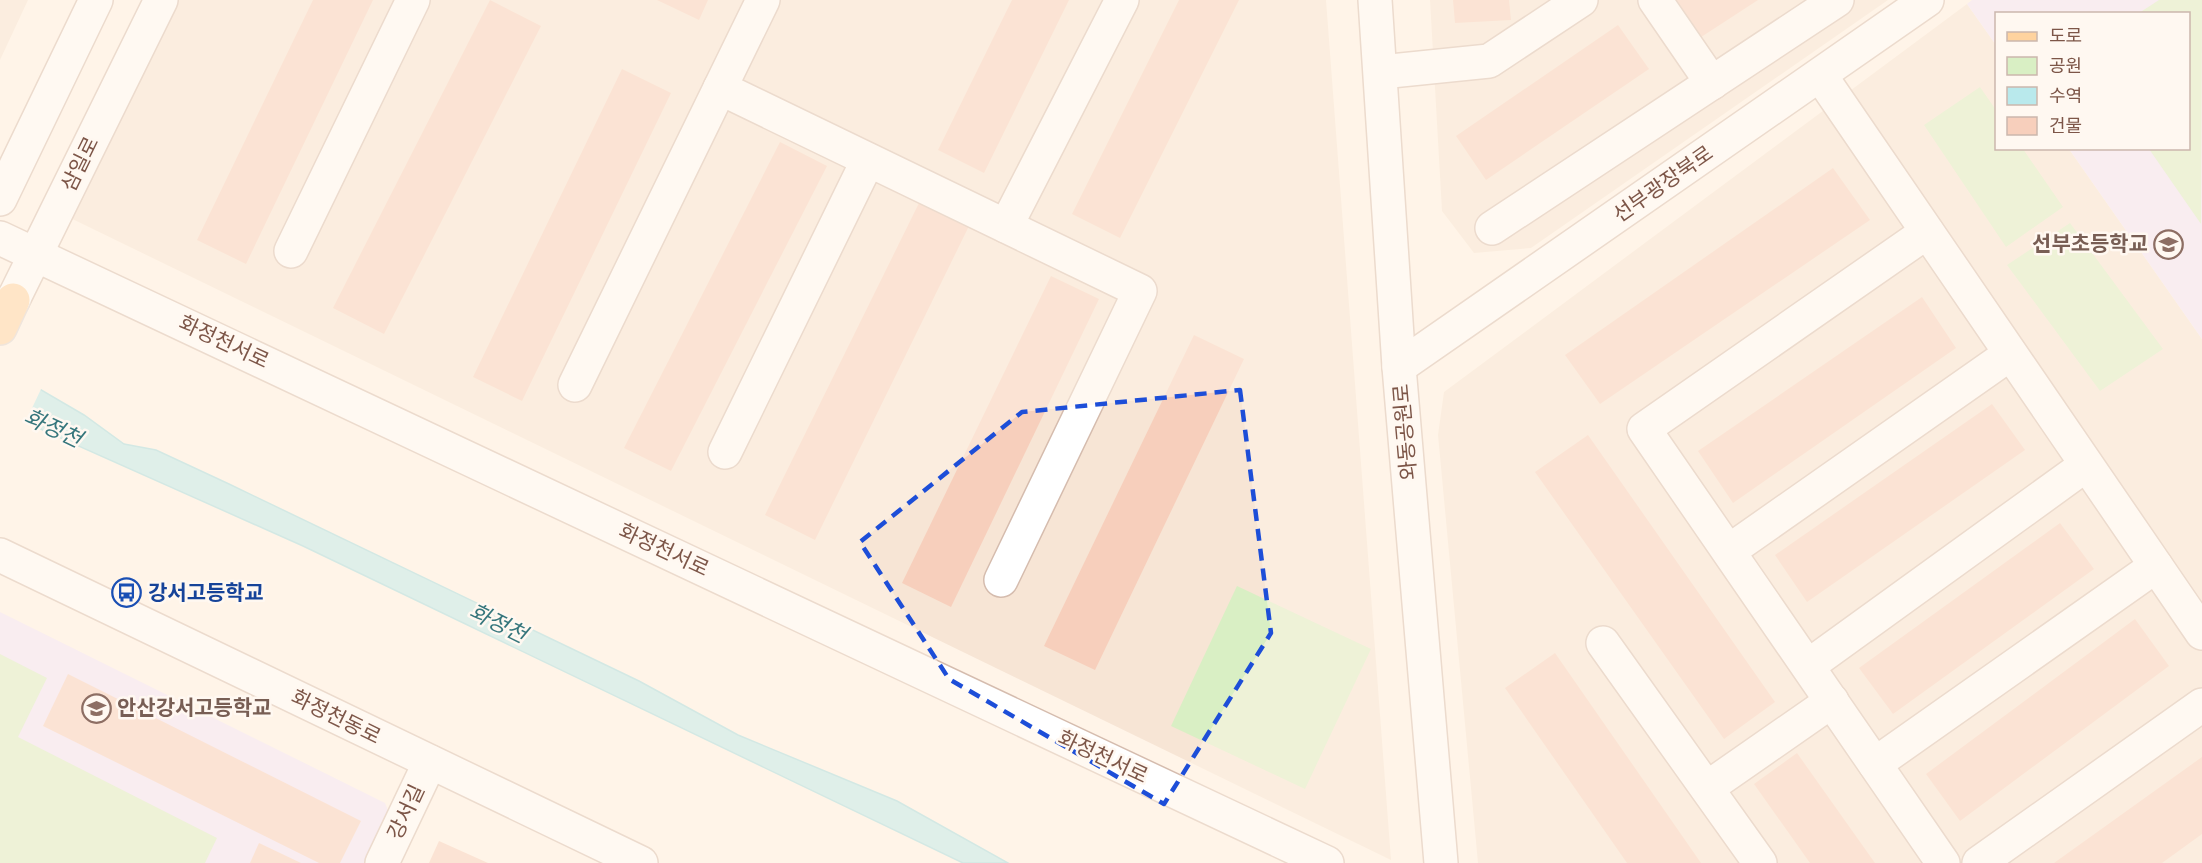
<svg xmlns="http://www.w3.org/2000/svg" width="2202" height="863" font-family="Roboto,'Noto Sans KR',sans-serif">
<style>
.residential{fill:#f7e5d5}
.education{fill:#f1e4fb}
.green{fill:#d9efc4}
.water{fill:#b9e9ec;stroke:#9edadf;stroke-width:1.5}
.pier{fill:#fff4e8}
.building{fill:#f7cfbc}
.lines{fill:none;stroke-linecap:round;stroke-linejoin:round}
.minor-casing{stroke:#d5bcae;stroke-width:36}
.major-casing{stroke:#ddd3cf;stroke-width:36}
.minor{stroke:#fff;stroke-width:33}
.major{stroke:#ffd39f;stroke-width:33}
.marked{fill:none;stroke:#1d4ed8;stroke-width:4.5;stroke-dasharray:12 8;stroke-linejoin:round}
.labels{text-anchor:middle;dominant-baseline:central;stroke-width:5;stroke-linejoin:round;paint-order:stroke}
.street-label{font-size:21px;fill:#7d5648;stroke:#fff8f1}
.education-label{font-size:21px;font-weight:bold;fill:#785e54;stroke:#fff8f1;text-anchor:end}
.transit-label{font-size:21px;font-weight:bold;fill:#164399;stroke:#fff8f1;text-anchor:start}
.water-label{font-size:22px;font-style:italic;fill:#36767c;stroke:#fff8f1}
</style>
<rect width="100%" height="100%" fill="#fff4e8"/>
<!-- residential -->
<g class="residential">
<polygon points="0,0 28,0 0,60"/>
<polygon points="163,0 1326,0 1391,860 58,212"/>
<polygon points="1430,0 1888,0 1531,248 1474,253 1442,211"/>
<polygon points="1967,4 1996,45 1996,148 2069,149 2202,339 2202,863 1478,863 1438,435 1444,392"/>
</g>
<!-- education -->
<g class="education">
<polygon points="1972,0 2202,0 2202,339 2069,149 2188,148 2188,14 1996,14 1996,45 1967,4"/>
<polygon points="0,612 385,803 393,823 374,863 0,863"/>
</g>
<!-- green -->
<g class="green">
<polygon points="2159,0 2202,0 2201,224 2149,149 2188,148 2188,14 2139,13"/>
<polygon points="1980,87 1996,110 1996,148 2023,149 2063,207 2006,247 1924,125"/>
<polygon points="2070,223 2163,349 2100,391 2007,265"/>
<polygon points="1237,586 1371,649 1305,789 1171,726"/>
<polygon points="0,654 47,678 18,737 217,838 205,863 0,863"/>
</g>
<!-- water -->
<polygon class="water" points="0,366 84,415 124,444 156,450 229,484 639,681 738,735 897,801 1008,863 963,863 303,546 0,411"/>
<!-- pier -->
<polygon class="pier" points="0,363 42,387 24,425 0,414"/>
<!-- building -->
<g class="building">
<polygon points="313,0 373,0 246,264 197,240"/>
<polygon points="490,0 541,26 384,334 333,308"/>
<polygon points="657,0 708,0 699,20"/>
<polygon points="1012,0 1069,0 984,173 938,150"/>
<polygon points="1179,0 1239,0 1120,238 1072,214"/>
<polygon points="1453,0 1509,0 1511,20 1455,23"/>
<polygon points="1668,0 1758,0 1695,41"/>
<polygon points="1618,25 1649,69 1486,180 1456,136"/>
<polygon points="622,69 671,93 522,401 473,377"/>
<polygon points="780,142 827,166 671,471 624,448"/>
<polygon points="1833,168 1870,220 1600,404 1565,355"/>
<polygon points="920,201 969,226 815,540 765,515"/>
<polygon points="1051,276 1099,299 951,607 902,583"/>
<polygon points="1922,297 1956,348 1733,503 1698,451"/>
<polygon points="1194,335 1244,359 1095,670 1044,646"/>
<polygon points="1992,404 2025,450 1807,602 1775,555"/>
<polygon points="1588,435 1775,702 1724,739 1535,472"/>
<polygon points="2060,523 2094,569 1893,714 1859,668"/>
<polygon points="2135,619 2169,666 1960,821 1926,774"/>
<polygon points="1555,653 1701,863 1627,863 1505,688"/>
<polygon points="68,674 361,821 340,863 319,863 43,726"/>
<polygon points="1797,753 1875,863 1810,863 1754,784"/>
<polygon points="2202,757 2202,834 2162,863 2054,863"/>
<polygon points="439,841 488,863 429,863"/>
<polygon points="259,843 301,863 250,863"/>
</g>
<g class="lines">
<defs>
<g id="minor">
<polyline points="1375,0 1399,367 1441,863"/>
<polyline points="1655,0 1712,83"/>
<polyline points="1381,72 1489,61 1581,0"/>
<polyline points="1820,75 2202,633"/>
<polyline points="720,88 1140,291 1001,580"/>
<polyline points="0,199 96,0"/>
<polyline points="1006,226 1122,0"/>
<polyline points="1492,228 1837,0"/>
<polyline points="1927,232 1644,429 1943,863"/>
<polyline points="0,238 1327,863"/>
<polyline points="291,251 413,0"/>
<polyline points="13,300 161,0"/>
<polyline points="1399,367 1927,0"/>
<polyline points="575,385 763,0"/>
<polyline points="725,452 868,160"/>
<polyline points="1729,551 2010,354"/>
<polyline points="0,555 641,863"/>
<polyline points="1603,643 1760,863"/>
<polyline points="1808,666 2086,465"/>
<polyline points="1875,764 2156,566"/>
<polyline points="1707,788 1832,701"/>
<polyline points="382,863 430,762"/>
<polyline points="1979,863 2202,705"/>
</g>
<polyline id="major" points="0,328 13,300"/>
</defs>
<!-- minor casing -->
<use href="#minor" class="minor-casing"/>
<!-- major casing -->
<use href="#major" class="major-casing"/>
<!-- minor -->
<use href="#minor" class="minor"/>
<!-- major -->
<use href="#major" class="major"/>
</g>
<!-- marked area -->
<path d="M0 0H2202V863H0ZM 1240,390 L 1271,633 L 1164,804 L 949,679 L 860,542 L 1022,412 Z" fill="#fff4e8" fill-opacity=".55" fill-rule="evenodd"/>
<path class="marked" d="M 1240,390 L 1271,633 L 1164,804 L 949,679 L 860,542 L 1022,412 Z"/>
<!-- icons -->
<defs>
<symbol id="school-ring" viewBox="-11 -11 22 22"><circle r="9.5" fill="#fff8f1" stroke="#8d6e63" stroke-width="1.5"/><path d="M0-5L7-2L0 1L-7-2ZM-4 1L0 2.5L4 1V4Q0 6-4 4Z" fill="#8d6e63"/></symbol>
<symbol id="bus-ring" viewBox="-11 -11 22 22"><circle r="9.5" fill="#fff8f1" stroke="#1a4fb4" stroke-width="1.5"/><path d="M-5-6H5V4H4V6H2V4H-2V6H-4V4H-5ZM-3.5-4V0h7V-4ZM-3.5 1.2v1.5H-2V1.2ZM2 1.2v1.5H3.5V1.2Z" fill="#1a4fb4"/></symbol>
</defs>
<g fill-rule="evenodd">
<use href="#school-ring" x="2152" y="228" width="33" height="33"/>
<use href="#bus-ring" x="110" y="576" width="33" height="33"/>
<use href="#school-ring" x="80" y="692" width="33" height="33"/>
</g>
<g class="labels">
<!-- street labels -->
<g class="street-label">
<text transform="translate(80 164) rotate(-64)">삼일로</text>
<text transform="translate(1663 184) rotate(-35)">선부광장북로</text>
<text transform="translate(224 342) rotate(25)">화정천서로</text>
<text transform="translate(1405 432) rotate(-95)">와동공원로</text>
<text transform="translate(664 550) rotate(25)">화정천서로</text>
<text transform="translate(336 717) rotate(26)">화정천동로</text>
<text transform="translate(1103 757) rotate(25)">화정천서로</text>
<text transform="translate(406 812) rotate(-65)">강서길</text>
</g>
<!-- education labels -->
<g class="education-label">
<text x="2148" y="244">선부초등학교</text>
<text x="117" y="708" text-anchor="start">안산강서고등학교</text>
</g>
<!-- transit labels -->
<g class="transit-label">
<text x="148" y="593">강서고등학교</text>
</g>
<!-- water labels -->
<g class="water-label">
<text transform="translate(53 428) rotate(25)">화정천</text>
<text transform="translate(498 623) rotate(26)">화정천</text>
</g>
</g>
<!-- legend -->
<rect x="1995" y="12" width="195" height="138" fill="#fff8f1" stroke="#cbb7ad" stroke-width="1.5"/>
<rect x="2007" y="32" width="30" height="9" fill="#ffd39f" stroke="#cbb7ad" stroke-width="1.5"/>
<text x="2049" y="42" font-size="18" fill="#7d5648">도로</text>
<rect x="2007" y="57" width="30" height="18" fill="#d9efc4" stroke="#cbb7ad" stroke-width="1.5"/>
<text x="2049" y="72" font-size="18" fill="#7d5648">공원</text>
<rect x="2007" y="87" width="30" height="18" fill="#b9e9ec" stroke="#cbb7ad" stroke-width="1.5"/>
<text x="2049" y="102" font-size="18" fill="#7d5648">수역</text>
<rect x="2007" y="117" width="30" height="18" fill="#f7cfbc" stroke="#cbb7ad" stroke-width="1.5"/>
<text x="2049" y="132" font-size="18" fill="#7d5648">건물</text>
</svg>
